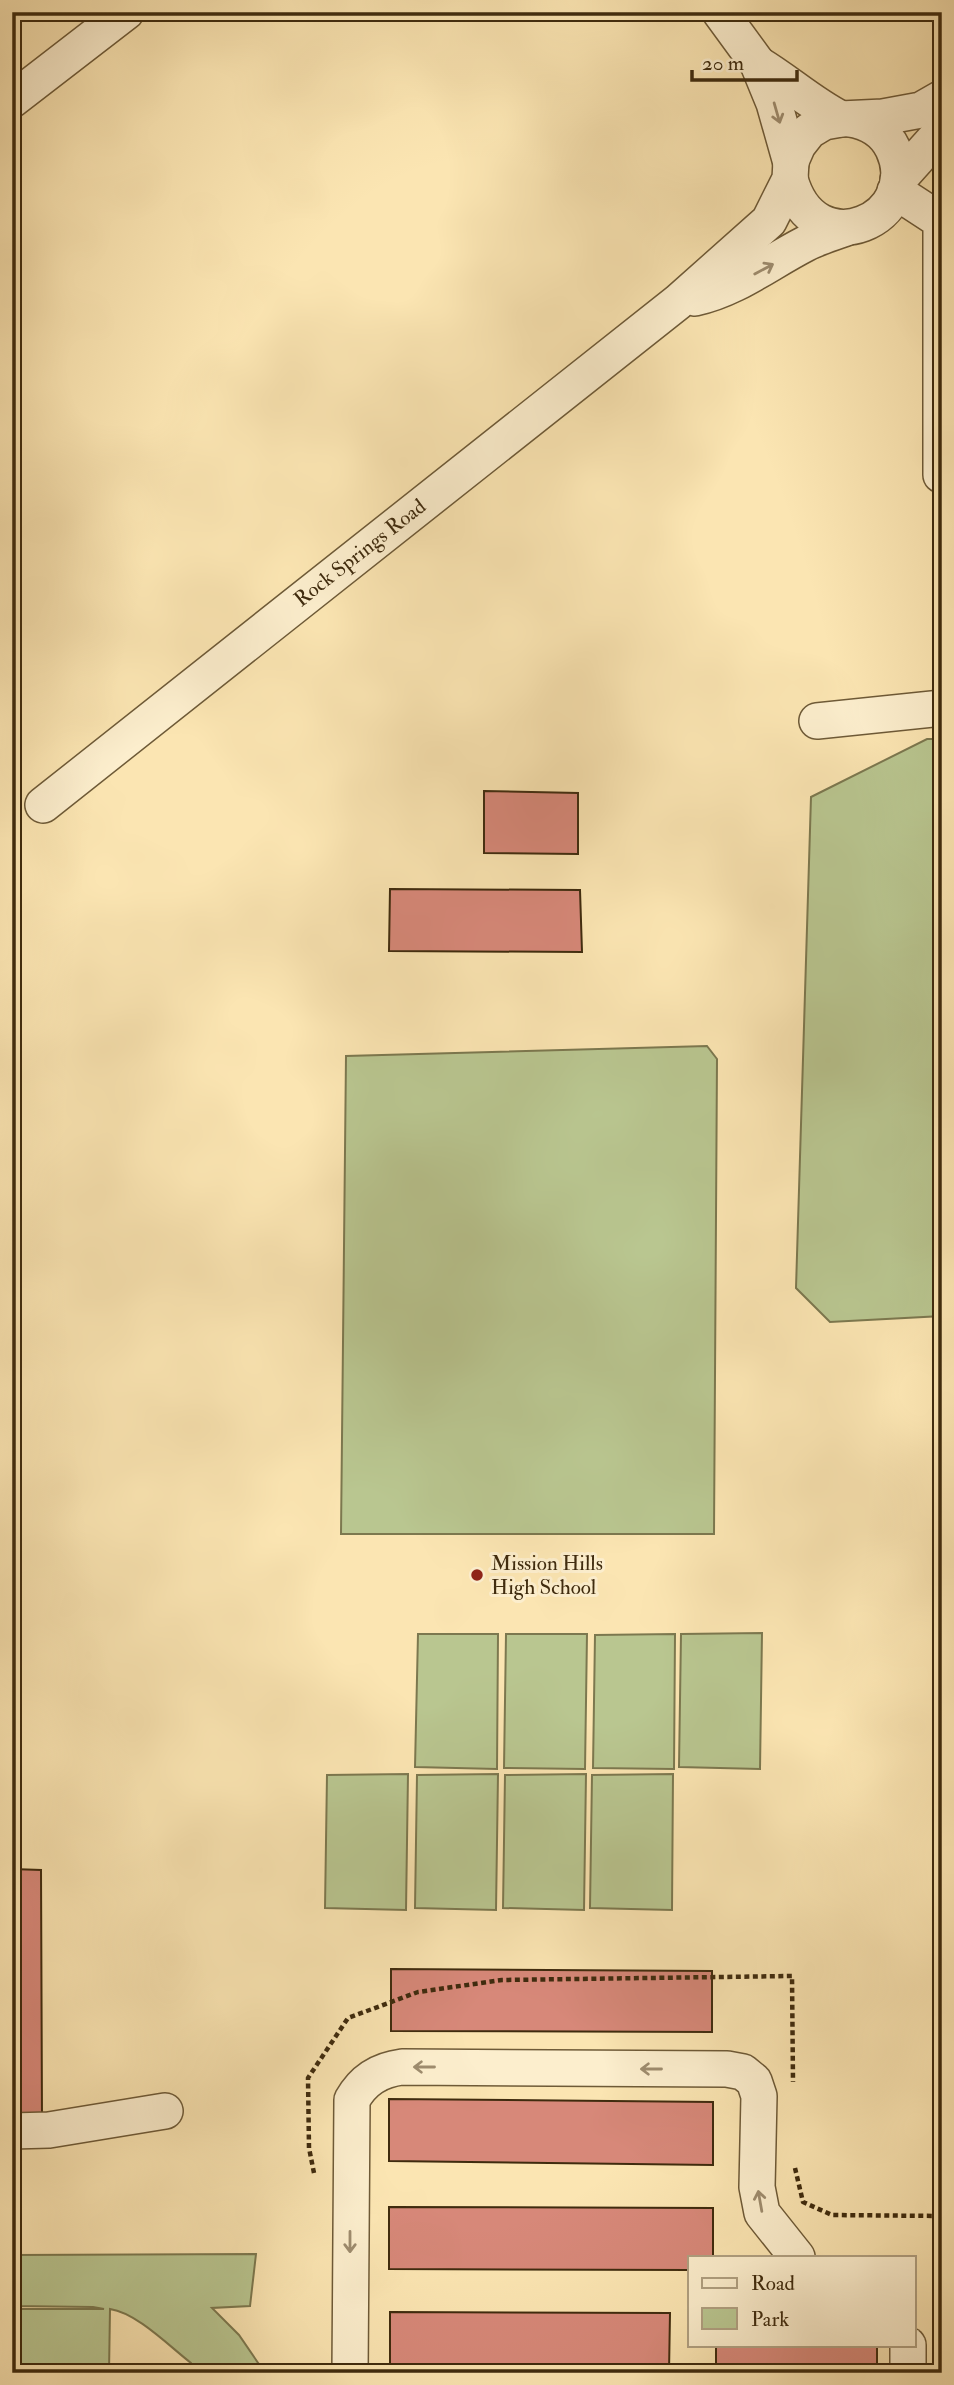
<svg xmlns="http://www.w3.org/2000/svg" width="954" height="2385" font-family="'IM FELL Double Pica',serif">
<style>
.green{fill:#b9c690;stroke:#7c784f;stroke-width:2}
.building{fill:#d78879;stroke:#3f2b0e;stroke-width:2}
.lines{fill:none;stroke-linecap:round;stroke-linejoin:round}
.minor-casing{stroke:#6e5a37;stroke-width:38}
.path{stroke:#3f2b0e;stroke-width:4.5;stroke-dasharray:5 3.5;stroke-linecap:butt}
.minor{stroke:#fceecd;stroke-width:35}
.oneway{stroke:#9e8c6e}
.poi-dot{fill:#8f2418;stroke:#fceecd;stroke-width:2.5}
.labels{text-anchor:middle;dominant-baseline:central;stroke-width:6;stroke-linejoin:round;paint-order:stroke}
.street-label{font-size:21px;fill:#3f2b0e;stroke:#fceecd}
.poi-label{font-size:21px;fill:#3f2b0e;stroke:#fceecd;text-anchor:start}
</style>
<rect width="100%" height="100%" fill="#fbe5b2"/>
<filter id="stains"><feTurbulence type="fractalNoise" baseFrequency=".00286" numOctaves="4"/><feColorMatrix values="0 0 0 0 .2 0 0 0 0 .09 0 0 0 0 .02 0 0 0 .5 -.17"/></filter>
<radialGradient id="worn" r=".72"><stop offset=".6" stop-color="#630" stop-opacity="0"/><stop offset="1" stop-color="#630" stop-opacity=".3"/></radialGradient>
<!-- green -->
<g class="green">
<polygon points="927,739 942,739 942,1316 830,1322 796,1288 811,797"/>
<polygon points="707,1046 717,1059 714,1534 341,1534 346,1056"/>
<polygon points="762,1633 760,1769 679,1767 681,1634"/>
<polygon points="418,1634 498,1634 497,1769 415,1767"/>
<polygon points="506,1634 587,1634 585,1769 504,1768"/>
<polygon points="675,1634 674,1769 593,1768 595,1635"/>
<polygon points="408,1774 406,1910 325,1908 327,1775"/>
<polygon points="498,1774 496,1910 415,1908 417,1775"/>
<polygon points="586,1774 584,1910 503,1908 505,1775"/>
<polygon points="673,1774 672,1910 590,1908 592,1775"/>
<path d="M 256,2254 L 250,2306 L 212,2308 L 239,2335 L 265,2373 L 197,2373 L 191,2363 C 169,2346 137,2313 110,2309 L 109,2373 L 12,2373 L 12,2309 L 104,2309 L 93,2307 L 12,2306 L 12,2255 Z"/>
</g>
<!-- building -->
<g class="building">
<polygon points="484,791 578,793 578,854 484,853"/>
<polygon points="390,889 580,890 582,952 389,951"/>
<polygon points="12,1869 41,1870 42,2119 12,2119"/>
<polygon points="391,1969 712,1971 712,2032 391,2031"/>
<polygon points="389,2099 713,2102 713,2165 389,2161"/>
<polygon points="389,2207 713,2208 713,2257 690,2257 690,2270 389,2269"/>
<polygon points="390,2312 670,2313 669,2373 390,2373"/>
<rect x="716" y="2345" width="161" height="28"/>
</g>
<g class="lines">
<defs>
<g id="minor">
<polyline points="720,12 758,64 774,103 791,163"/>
<path d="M 758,64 C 788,82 810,103 841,119"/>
<polyline points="12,100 126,12"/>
<path d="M 790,179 C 815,269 925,218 893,149 C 885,132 869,122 850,119"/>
<polyline points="898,180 942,131"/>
<polyline points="895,191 941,221 941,475"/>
<path d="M 695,298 C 736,289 768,263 805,244 C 818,237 833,233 846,228"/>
<polyline points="817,721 942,708"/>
<polyline points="43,805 678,302 769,221 790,179 791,161 798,145 809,131 824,122 841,119 883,117 921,110 942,98"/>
<polyline points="12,2131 49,2130 165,2111"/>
<polyline points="908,2345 908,2373"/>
<path d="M 350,2373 L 352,2100 C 363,2080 379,2070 402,2067 L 727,2069 L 743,2072 L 754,2081 L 759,2096 L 757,2187 L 762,2213 L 797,2257"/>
</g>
</defs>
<!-- minor casing -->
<use href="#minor" class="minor-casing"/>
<!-- path -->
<g class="path">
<polyline points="795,2168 803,2202 832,2215 941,2216 941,2333"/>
<polyline points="314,2173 309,2148 308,2078 348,2018 418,1992 502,1980 792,1976 793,2082"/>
</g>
<!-- minor -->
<use href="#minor" class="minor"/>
</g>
<!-- one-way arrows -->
<defs><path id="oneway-shaft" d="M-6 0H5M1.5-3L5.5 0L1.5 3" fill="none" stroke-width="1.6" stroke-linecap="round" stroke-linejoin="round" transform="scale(1.75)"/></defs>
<g class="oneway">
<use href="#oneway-shaft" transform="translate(777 113) rotate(74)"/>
<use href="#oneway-shaft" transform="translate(764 269) rotate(-28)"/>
<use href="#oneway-shaft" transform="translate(424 2067) rotate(-180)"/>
<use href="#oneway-shaft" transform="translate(651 2069) rotate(-180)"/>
<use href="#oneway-shaft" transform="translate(760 2201) rotate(-100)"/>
<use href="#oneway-shaft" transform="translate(350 2242) rotate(90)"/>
</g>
<!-- markers -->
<circle class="poi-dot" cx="477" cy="1575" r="7"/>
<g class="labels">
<!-- street labels -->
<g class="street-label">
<text transform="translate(360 553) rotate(-38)">Rock Springs Road</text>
</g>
<!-- poi labels -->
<g class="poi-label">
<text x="491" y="1563">Mission Hills<tspan x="491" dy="24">High School</tspan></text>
</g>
</g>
<!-- margin -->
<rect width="954" height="2385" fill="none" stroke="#fbe5b2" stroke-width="42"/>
<rect x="14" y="14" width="926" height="2357" fill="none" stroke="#3f2b0e" stroke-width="3.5"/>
<rect x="21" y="21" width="912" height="2343" fill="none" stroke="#3f2b0e" stroke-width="2"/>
<!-- legend -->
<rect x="688" y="2256" width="228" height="91" fill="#fceecd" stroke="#b0a081" stroke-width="2"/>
<rect x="702" y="2278" width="35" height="10" fill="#fceecd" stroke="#b0a081" stroke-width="2"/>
<text x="751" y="2290" font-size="21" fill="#3f2b0e">Road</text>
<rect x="702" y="2308" width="35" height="21" fill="#b9c690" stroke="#b0a081" stroke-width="2"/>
<text x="751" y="2326" font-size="21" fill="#3f2b0e">Park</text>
<!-- scale -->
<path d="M692 70v10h105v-10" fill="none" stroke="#3f2b0e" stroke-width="3.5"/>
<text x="702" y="70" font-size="21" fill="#3f2b0e" stroke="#fceecd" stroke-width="5" paint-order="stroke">20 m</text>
<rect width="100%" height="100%" filter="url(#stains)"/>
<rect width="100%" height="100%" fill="url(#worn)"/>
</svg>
